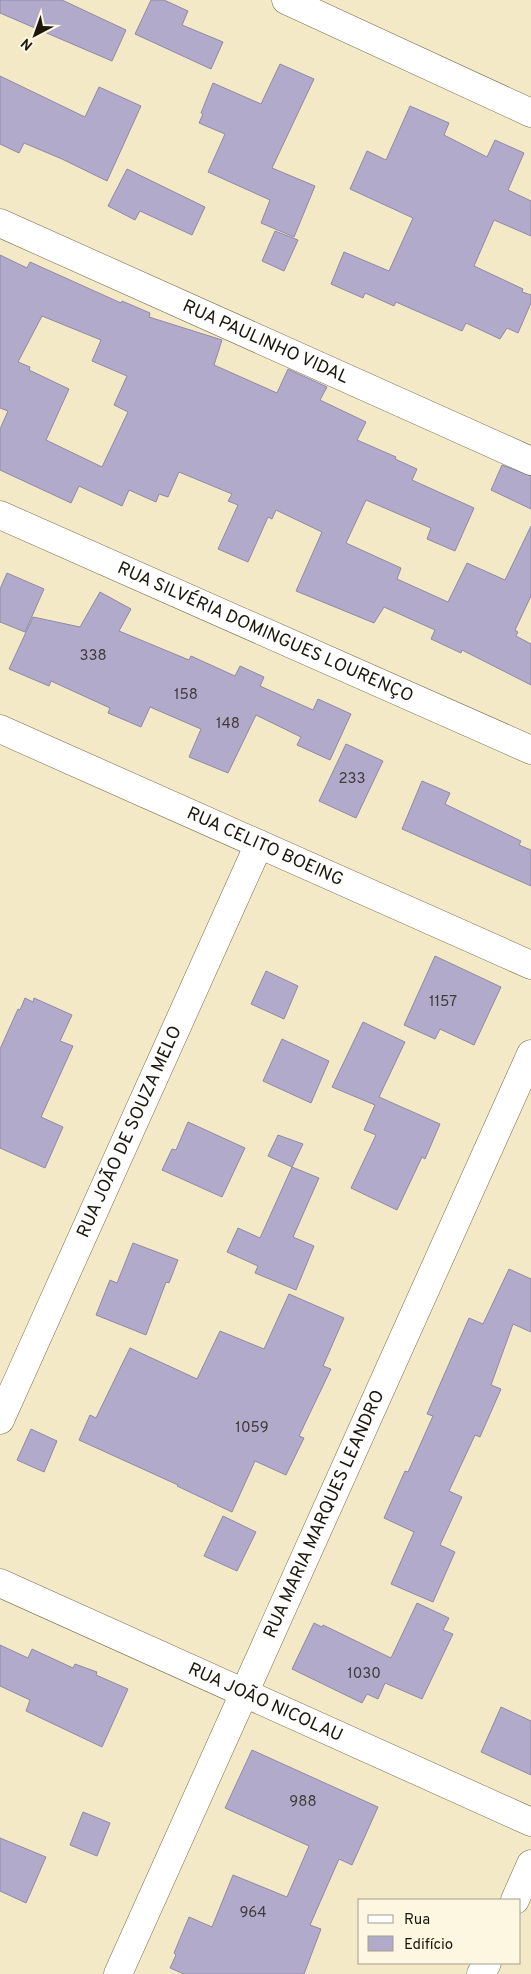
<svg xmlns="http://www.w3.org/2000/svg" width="531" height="1974" font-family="Overpass,sans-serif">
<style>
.building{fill:#b1aaca;stroke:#8f89a7;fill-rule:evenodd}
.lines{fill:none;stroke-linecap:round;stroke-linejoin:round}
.minor-casing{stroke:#766c4e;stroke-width:29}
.minor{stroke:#fff;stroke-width:28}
.labels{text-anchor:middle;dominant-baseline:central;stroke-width:5;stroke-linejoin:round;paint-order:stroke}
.number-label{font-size:15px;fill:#403c3b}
.street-label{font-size:18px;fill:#1b170b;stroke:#fdf7e2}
</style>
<rect width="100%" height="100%" fill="#f4e9c7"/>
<!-- building -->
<g class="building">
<polygon points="0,0 62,0 126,30 112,61 0,13"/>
<polygon points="151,0 164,0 188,11 182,25 223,42 211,69 135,34"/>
<polygon points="280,64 314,79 272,168 315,186 294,237 261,223 270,200 208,172 225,134 199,123 203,114 201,113 213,83 261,104"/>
<polygon points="0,76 85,117 99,87 141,106 107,181 62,159 24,143 19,153 0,144"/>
<polygon points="410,106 449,123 444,135 487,157 495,140 524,153 508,190 531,201 531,236 494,220 474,266 523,289 522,292 531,295 531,303 518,333 507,328 500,339 466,323 462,331 396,302 394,306 365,293 363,298 331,284 344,252 389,271 413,218 350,189 367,151 386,160"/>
<polygon points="127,169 205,207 192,235 140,211 135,220 108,206"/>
<polygon points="275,231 298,240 284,271 262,261"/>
<path d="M 0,255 L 27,268 L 30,262 L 121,303 L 122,301 L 150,313 L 149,317 L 222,340 L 214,365 L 277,393 L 288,369 L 327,387 L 320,400 L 366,422 L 357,440 L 396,457 L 395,459 L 417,469 L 412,480 L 474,508 L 455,551 L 427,539 L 431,528 L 366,500 L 346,543 L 401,568 L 397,579 L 448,602 L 467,563 L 505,580 L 531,526 L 531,596 L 515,630 L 518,632 L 516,636 L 531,644 L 531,685 L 462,650 L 461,653 L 431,639 L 435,630 L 384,607 L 374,623 L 296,591 L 322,532 L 276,510 L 272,519 L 268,517 L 248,562 L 218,549 L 238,505 L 228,501 L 232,494 L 179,472 L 168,497 L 159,494 L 156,502 L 129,490 L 122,506 L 79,486 L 71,503 L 0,470 L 0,429 L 8,411 L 0,408 ZM 42,316 L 101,340 L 92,361 L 127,376 L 114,405 L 128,412 L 102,467 L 46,440 L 69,389 L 29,370 L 30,367 L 18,362 Z"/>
<polygon points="502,465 531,476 531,509 491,490"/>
<polygon points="7,573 44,589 25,632 0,622 0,589"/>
<polygon points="100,592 131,609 119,631 189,660 191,656 235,676 240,666 264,677 260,686 313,710 318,699 351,714 330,760 297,745 301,737 256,715 228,773 189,757 201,729 150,707 141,727 108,713 110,708 51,681 49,686 9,669 33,617 80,627"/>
<polygon points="346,744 383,761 356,818 319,801"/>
<polygon points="422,781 450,793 445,804 521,841 519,845 531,850 531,886 402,829"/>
<polygon points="435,956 501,987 474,1045 440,1029 435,1039 404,1025"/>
<polygon points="266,971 298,986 284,1019 251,1004"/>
<polygon points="25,998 33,1002 34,998 72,1015 60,1041 73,1046 41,1117 63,1127 45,1168 0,1148 0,1049 18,1009 20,1010"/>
<polygon points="363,1022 405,1042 379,1097 440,1124 425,1159 422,1157 397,1210 351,1188 376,1135 364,1130 375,1105 332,1087"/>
<polygon points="282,1039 329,1061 311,1103 263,1081"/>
<polygon points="188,1122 245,1148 222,1197 162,1170 172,1149 176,1150"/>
<polygon points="278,1135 303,1144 292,1167 268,1156"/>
<polygon points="292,1167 319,1178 293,1237 314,1246 296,1290 255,1273 258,1266 227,1252 238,1228 260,1238"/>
<polygon points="133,1243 178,1260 169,1283 166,1282 146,1335 96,1315 110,1280 117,1283"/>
<polygon points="509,1269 531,1279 531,1332 513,1324 491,1385 501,1389 480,1437 475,1435 449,1491 462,1497 440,1545 455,1552 433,1602 391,1584 414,1532 384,1518 405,1471 408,1472 433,1416 427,1414 469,1318 483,1324"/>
<polygon points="289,1294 344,1318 323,1366 331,1369 299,1436 304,1438 286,1475 255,1461 232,1512 177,1486 178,1485 79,1440 90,1415 96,1418 130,1348 197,1379 220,1331 264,1349"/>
<polygon points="31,1429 57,1441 44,1472 17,1460"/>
<polygon points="223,1516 256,1532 237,1571 204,1556"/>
<polygon points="417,1603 449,1618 443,1630 453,1634 422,1699 385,1683 378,1699 367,1694 362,1703 292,1669 314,1623 322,1627 323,1625 391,1658"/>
<polygon points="0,1645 28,1658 32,1649 73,1668 75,1664 97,1672 96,1675 128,1689 102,1747 26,1711 30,1700 0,1686"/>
<polygon points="501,1707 531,1721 531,1775 481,1752"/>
<polygon points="252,1750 378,1807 352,1865 339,1859 310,1925 321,1929 304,1974 184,1974 170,1968 176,1955 174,1953 189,1917 212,1927 233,1875 287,1897 309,1846 225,1808"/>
<polygon points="83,1812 110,1823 97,1856 70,1845"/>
<polygon points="0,1838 46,1857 26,1903 0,1891"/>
</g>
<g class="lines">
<defs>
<g id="minor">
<polyline points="286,0 531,113"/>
<path id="s1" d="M 0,223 L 531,461"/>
<path id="s2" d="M 0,515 L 531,750"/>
<path id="s3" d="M 0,729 L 531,965"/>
<path id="s4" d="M 0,1420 L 259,844"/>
<path id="s5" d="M 0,1583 L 531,1822"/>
<polyline points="515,1900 531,1864"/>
<path id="s6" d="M 118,1974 L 531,1054"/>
<polyline points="481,1974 487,1963"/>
</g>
</defs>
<!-- minor casing -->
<use href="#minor" class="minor-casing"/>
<!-- minor -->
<use href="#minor" class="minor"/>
</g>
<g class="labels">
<!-- number labels -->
<g class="number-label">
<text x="93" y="656">338</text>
<text x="186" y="695">158</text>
<text x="228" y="724">148</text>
<text x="352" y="779">233</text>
<text x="443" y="1002">1157</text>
<text x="252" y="1428">1059</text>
<text x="364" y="1674">1030</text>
<text x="303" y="1802">988</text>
<text x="253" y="1913">964</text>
</g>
<!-- street labels -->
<g class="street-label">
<text stroke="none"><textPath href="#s1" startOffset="291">RUA PAULINHO VIDAL</textPath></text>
<text stroke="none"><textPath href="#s2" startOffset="290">RUA SILVÉRIA DOMINGUES LOURENÇO</textPath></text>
<text stroke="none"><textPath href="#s3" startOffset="290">RUA CELITO BOEING</textPath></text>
<text stroke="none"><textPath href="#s4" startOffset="316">RUA JOÃO DE SOUZA MELO</textPath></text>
<text stroke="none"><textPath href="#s6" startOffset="504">RUA MARIA MARQUES LEANDRO</textPath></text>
<text stroke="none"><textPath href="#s5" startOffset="291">RUA JOÃO NICOLAU</textPath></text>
</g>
</g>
<!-- legend -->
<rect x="358" y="1899" width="162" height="65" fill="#fdf7e2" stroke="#a39d8c"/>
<rect x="368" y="1915" width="25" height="8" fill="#ffffff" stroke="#a39d8c"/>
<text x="404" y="1924" font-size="15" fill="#1b170b">Rua</text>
<rect x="368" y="1936" width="25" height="15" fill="#b1aaca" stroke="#a39d8c"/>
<text x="404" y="1949" font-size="15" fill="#1b170b">Edifício</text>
<!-- north arrow -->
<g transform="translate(35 35) rotate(221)" stroke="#fdf7e2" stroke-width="4" paint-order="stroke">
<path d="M0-4L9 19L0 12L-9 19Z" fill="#1b170b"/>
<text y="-8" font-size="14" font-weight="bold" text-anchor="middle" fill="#1b170b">N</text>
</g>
</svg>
